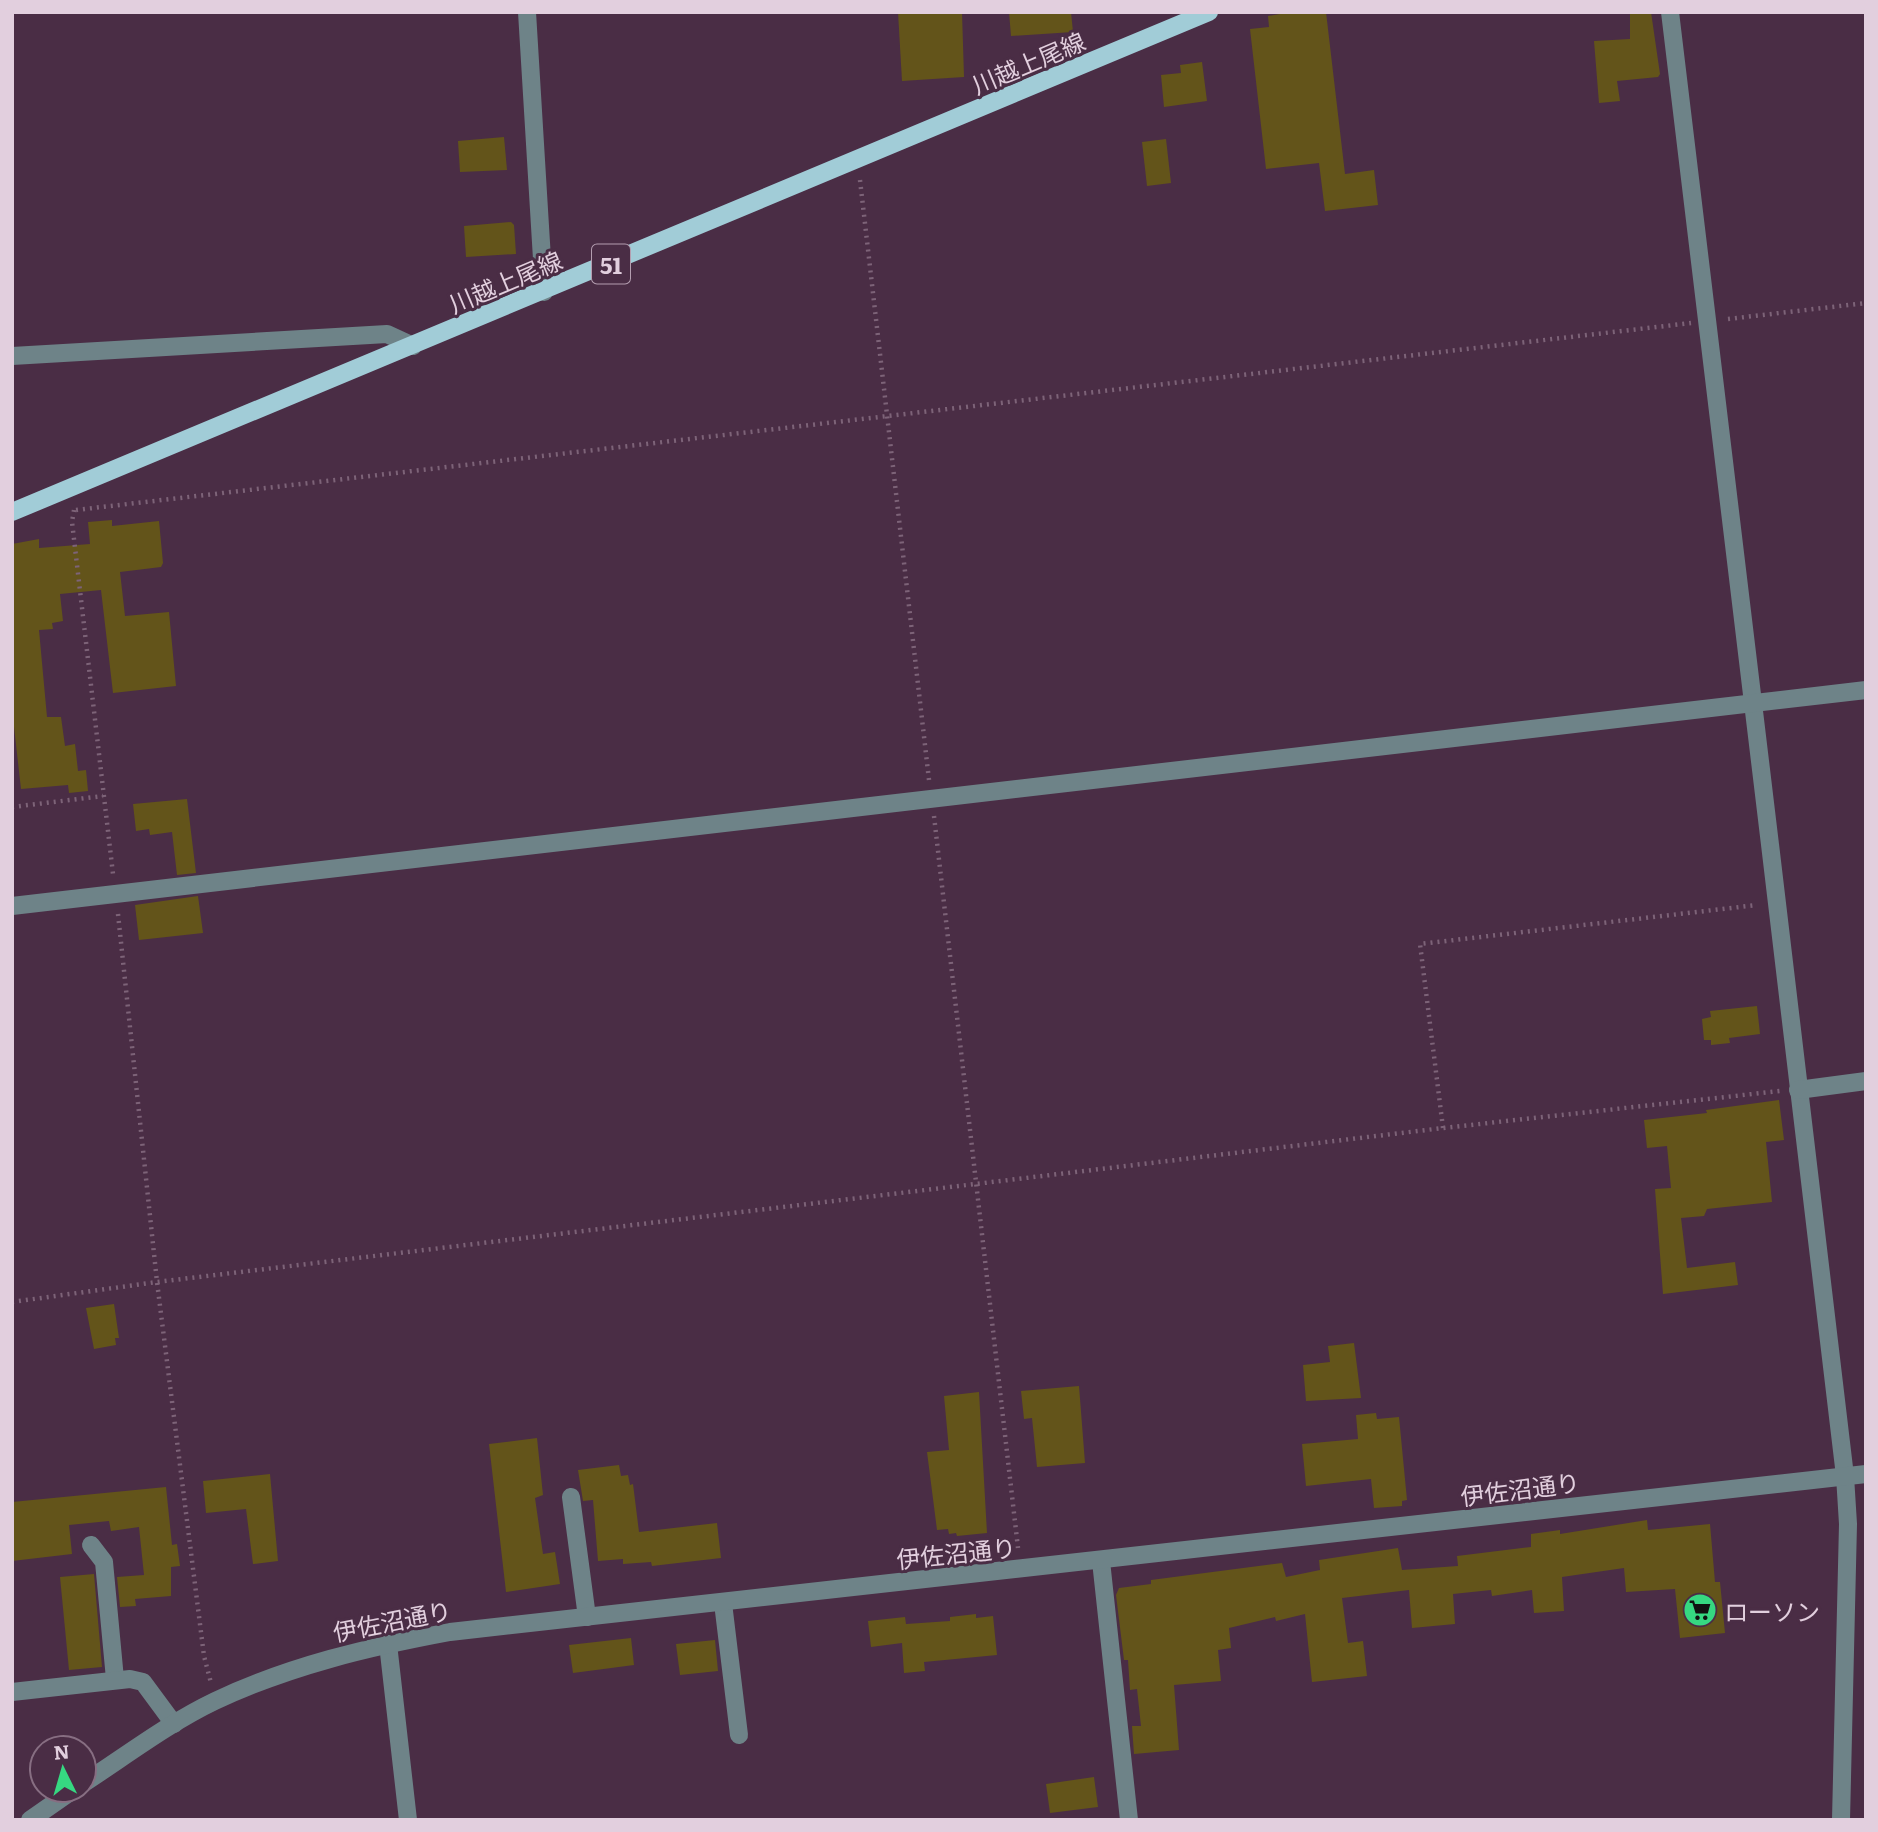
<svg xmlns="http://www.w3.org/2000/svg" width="1878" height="1832" font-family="Literata,'Noto Sans JP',serif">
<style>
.building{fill:#63541a}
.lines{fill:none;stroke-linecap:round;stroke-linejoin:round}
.path{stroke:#7d6378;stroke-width:4.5;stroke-dasharray:2 5;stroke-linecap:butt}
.minor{stroke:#6e8388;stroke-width:18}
.major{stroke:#a1ccd7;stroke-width:18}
.labels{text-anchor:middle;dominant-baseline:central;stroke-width:6;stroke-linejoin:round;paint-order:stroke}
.shield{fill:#4a2d45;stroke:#b49eb0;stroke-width:2}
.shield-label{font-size:23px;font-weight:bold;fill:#e2cfde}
.street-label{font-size:24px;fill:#e2cfde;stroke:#4a2d45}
.poi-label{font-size:24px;fill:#e2cfde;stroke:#4a2d45;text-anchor:start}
</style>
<rect width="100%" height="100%" fill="#4a2d45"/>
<!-- building -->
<g class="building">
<polygon points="898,12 962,12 964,77 902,81"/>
<polygon points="1009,12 1071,12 1073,32 1011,36"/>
<polygon points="1291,12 1326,12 1345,174 1374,170 1378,205 1325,211 1319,163 1266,169 1250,29 1269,27 1268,16"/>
<polygon points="1630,12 1651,12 1660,74 1658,77 1617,81 1620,101 1599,103 1594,41 1630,39"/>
<polygon points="1202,62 1207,101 1164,107 1161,75 1181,73 1180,65"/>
<polygon points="504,137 507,170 460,172 458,141"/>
<polygon points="1166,139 1171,183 1147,186 1142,142"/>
<polygon points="511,222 514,225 516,254 466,257 464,226"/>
<polygon points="112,520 112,526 159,521 163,563 161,567 120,572 125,616 169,612 176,686 113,693 101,590 60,594 63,621 52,623 53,629 39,630 47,717 61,717 65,746 75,744 78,771 86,770 88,791 69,793 68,785 21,789 12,709 12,544 39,539 39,548 90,544 88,522"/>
<polygon points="187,799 196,873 177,875 172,832 150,835 149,829 136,831 133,804"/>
<polygon points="198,896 203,933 139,940 135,905"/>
<polygon points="1757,1006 1760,1034 1729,1038 1730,1043 1711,1045 1711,1040 1704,1040 1702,1019 1711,1017 1710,1011"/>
<polygon points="1779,1100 1784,1140 1766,1142 1772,1202 1707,1209 1704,1216 1681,1218 1687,1268 1735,1262 1738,1285 1663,1294 1655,1189 1671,1188 1667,1146 1647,1148 1644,1120 1707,1113 1706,1110"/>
<polygon points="114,1304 119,1338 115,1338 116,1345 94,1349 86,1308"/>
<polygon points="1354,1343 1361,1398 1306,1401 1303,1365 1330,1362 1328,1346"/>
<polygon points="1079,1386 1085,1463 1037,1467 1032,1418 1024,1419 1021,1391"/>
<polygon points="979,1392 987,1533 957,1536 956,1533 949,1534 948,1529 937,1530 927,1452 949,1450 944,1396"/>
<polygon points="1376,1413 1377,1419 1399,1417 1407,1500 1402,1501 1402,1506 1374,1508 1371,1479 1306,1486 1302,1444 1358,1439 1356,1415"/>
<polygon points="537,1438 543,1495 535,1498 543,1554 555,1552 560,1584 506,1592 489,1444"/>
<polygon points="619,1465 621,1476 628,1475 630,1485 633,1484 639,1532 717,1523 721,1558 652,1566 651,1562 623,1564 623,1559 598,1561 593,1500 583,1501 578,1470"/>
<polygon points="270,1474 278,1561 253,1564 246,1509 206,1513 203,1481"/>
<polygon points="166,1487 172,1545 177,1544 180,1566 171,1567 171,1596 135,1599 136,1606 120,1607 117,1577 144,1575 139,1527 111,1531 109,1521 69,1525 72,1554 12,1561 12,1502"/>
<polygon points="1647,1520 1648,1530 1710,1524 1715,1582 1720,1582 1725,1633 1680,1638 1675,1589 1626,1592 1624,1568 1562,1577 1564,1611 1534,1613 1532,1590 1492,1596 1491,1590 1453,1594 1455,1624 1412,1628 1409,1590 1342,1598 1348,1643 1363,1641 1367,1676 1312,1682 1305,1614 1276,1621 1275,1617 1229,1628 1231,1648 1218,1650 1221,1681 1174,1685 1179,1750 1134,1754 1132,1726 1141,1726 1137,1689 1130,1690 1128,1660 1124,1660 1116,1595 1119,1588 1151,1584 1151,1580 1282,1563 1286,1577 1320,1570 1319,1560 1398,1548 1402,1570 1458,1566 1457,1556 1531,1547 1531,1534 1560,1530 1560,1534"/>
<polygon points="94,1574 102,1667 69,1670 60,1577"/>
<polygon points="976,1614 976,1618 993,1616 997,1655 924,1662 925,1671 904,1673 902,1643 871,1647 868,1621 905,1617 906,1624 950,1621 950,1617"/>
<polygon points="631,1638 634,1665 573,1673 569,1645"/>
<polygon points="715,1640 718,1671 680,1675 676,1644"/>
<polygon points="1094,1777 1098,1807 1050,1813 1046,1784"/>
</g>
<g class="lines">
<!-- path -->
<g class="path">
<polyline points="860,180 929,780"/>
<polyline points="1728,319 1866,303"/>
<polyline points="74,510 72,522 113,874"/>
<polyline points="76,510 1691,323"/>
<polyline points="12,807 103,796"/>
<polyline points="934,816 1018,1548"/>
<polyline points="118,914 157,1282 204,1656 211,1683"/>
<polyline points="1443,1128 1420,944 1757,905"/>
<polyline points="12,1302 157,1282 1443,1128 1780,1091"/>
</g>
<!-- minor -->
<g class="minor">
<polyline points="527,12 544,292"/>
<path d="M 1670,12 C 1732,500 1785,988 1845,1476 L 1848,1524 L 1841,1820"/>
<polyline points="12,356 387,334 413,346"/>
<polyline points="12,906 1866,690"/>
<polyline points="1798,1090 1866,1081"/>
<polyline points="571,1497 587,1617"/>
<polyline points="91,1545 104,1562 115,1679"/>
<polyline points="1101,1561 1129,1820"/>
<polyline points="723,1603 739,1735"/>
<polyline points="388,1644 408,1820"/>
<polyline points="12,1692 130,1679 143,1682 174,1724"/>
<path d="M 84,1783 C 127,1755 169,1723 215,1701 C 289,1666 369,1647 450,1632 L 1866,1474"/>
<polyline points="30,1820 73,1790"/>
</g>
<!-- major -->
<polyline class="major" points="12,512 1209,12"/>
</g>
<!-- icons -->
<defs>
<symbol id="supermarket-disc" viewBox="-11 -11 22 22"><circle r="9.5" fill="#36d881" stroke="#4a2d45"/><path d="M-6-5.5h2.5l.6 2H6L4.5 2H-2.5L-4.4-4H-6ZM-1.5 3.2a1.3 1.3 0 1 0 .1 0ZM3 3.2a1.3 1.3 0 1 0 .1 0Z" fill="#111"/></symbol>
</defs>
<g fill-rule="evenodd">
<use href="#supermarket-disc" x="1681" y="1591" width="38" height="38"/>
</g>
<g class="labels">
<!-- shield labels -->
<rect class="shield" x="592" y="244.5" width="38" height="39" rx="5"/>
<g class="shield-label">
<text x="611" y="264">51</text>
</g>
<!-- street labels -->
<g class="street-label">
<text transform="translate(1028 62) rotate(-23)">川越上尾線</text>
<text transform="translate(505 281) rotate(-23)">川越上尾線</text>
<text transform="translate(1520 1488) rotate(-7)">伊佐沼通り</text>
<text transform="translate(956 1552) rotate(-6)">伊佐沼通り</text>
<text transform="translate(392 1620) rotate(-11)">伊佐沼通り</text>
</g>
<!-- poi labels -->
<g class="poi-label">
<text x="1724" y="1610">ローソン</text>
</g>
</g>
<!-- border -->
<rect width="1878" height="1832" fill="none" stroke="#e2cfde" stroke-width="28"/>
<!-- north arrow -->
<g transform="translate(63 1769) rotate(355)"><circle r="33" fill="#4a2d45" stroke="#876e82" stroke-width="2"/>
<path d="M0-5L12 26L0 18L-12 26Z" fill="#36d881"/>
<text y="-10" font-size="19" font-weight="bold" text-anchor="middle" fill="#e2cfde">N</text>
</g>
</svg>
